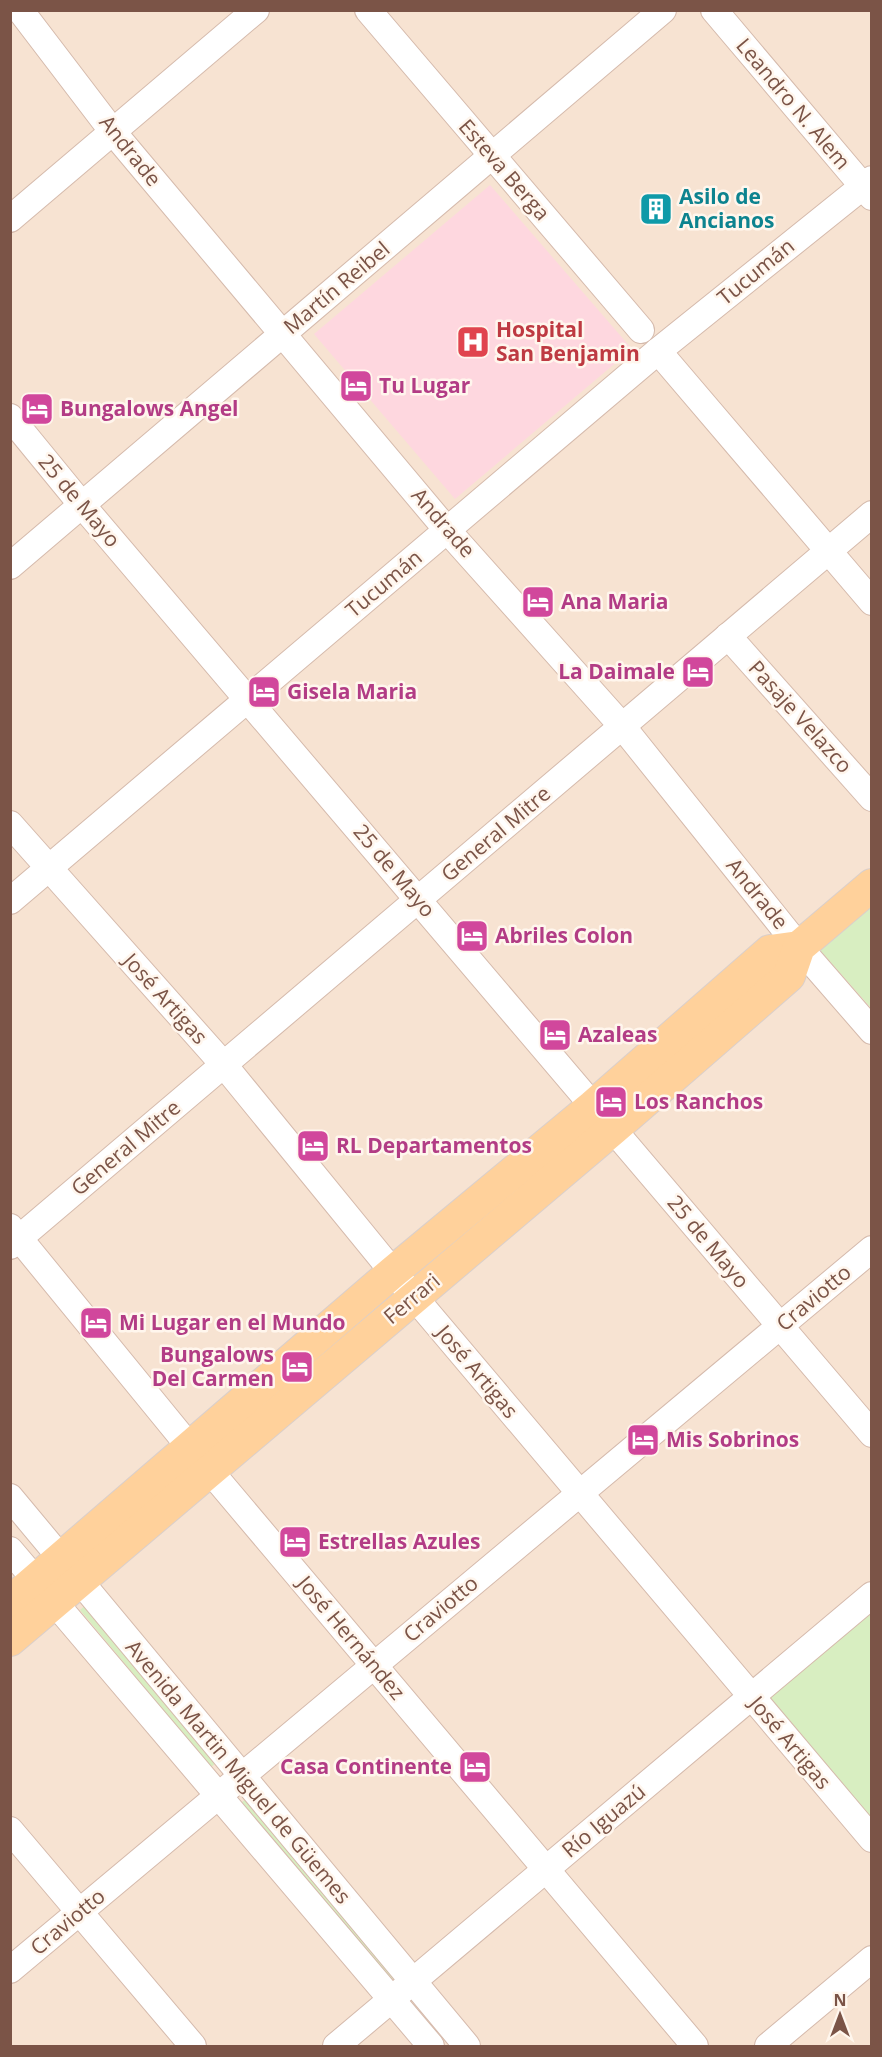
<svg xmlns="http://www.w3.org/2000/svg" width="882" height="2057" font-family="'Open Sans',sans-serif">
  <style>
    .residential { fill: #f7e3d2 }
    .medical { fill: #fed7df }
    .green { fill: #d8eec1 }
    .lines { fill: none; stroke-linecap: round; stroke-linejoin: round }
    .minor-casing { stroke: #d5baac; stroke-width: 28 }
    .major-casing { stroke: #dacfcb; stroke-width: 34 }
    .minor { stroke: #fff; stroke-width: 26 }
    .major { stroke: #ffd19b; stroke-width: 32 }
    .labels { text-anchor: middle; stroke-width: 5; stroke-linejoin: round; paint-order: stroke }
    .street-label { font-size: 21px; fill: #7b5447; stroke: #fff6ed }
    .culture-label { font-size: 21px; font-weight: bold; fill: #0d838f; stroke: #fff6ed; text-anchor: start }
    .health-label { font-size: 21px; font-weight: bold; fill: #be3a42; stroke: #fff6ed; text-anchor: start }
    .hotel-label { font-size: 21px; font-weight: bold; fill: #b23c85; stroke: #fff6ed; text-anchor: start }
  </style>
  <rect width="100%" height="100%" fill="#fff2e5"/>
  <!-- residential -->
  <rect class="residential" x="11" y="11" width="860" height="2035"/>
  <!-- medical -->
  <path class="medical" d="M490,185L632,349L455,499L314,334Z"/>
  <!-- green -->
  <g class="green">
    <path d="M871,903V1008L818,948Z"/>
    <path d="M87,1604L218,1761L211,1767L80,1610Z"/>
    <path d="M871,1608V1823L765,1698Z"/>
    <path d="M248,1797L397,1976L389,1982L241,1803Z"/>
  </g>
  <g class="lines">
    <defs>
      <g id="minor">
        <path d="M20,10L113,132L447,530L622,726L799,947L872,1031"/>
        <path d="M368,10L641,330"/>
        <path d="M714,10L872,197"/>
        <path d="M10,219L256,10"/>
        <path d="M658,351L872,602"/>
        <path d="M10,417L82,505L872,1434"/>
        <path d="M10,566L663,10"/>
        <path d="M728,636L872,798"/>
        <path d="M10,824L224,1065L393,1272L872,1839"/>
        <path d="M10,901L658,351L872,179"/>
        <path d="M10,1227L189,1446L695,2046"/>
        <path d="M10,1246L872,514"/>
        <path d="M10,1497L467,2046"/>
        <path d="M10,1550L431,2046"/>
        <path d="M10,1830L193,2046"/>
        <path d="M10,1970L872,1249"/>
        <path d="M336,2046L872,1595"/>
        <path d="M768,2046L872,1959"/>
      </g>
      <g id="major">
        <path d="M10,1602L393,1272L593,1106L770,951L799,947"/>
        <path d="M10,1640L613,1129L789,976L799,947L872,885"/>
      </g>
    </defs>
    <!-- minor casing -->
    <use href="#minor" class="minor-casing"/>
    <!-- major casing -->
    <use href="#major" class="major-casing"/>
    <!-- minor -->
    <use href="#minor" class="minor"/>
    <!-- major -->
    <use href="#major" class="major"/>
  </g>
  <!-- icons -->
  <defs>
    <symbol id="building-square" viewBox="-11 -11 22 22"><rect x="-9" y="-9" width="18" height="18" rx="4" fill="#0f9aa8" stroke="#fff6ed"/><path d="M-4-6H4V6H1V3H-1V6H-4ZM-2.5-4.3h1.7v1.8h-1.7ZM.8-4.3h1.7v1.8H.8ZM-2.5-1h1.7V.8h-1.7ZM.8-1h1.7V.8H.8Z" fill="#fff"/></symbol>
    <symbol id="hospital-square" viewBox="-11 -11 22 22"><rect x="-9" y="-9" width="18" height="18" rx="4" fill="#e0444e" stroke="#fff6ed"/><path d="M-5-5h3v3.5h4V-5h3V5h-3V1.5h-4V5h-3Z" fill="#fff"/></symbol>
    <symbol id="hotel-square" viewBox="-11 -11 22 22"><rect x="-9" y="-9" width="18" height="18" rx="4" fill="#d1479c" stroke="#fff6ed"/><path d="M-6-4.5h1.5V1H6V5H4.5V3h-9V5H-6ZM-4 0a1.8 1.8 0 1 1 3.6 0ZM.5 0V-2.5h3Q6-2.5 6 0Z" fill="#fff"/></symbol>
  </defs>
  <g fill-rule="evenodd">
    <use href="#building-square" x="637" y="190" width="38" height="38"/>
    <use href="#hospital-square" x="454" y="323" width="38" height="38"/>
    <use href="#hotel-square" x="337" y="367" width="38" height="38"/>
    <use href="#hotel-square" x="18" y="390" width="38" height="38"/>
    <use href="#hotel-square" x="519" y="583" width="38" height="38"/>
    <use href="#hotel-square" x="679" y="653" width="38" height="38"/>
    <use href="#hotel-square" x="245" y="673" width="38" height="38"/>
    <use href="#hotel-square" x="453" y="917" width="38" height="38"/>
    <use href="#hotel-square" x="536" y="1016" width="38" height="38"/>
    <use href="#hotel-square" x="592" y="1083" width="38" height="38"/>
    <use href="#hotel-square" x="294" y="1127" width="38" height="38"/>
    <use href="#hotel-square" x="77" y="1304" width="38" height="38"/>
    <use href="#hotel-square" x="278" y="1348" width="38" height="38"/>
    <use href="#hotel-square" x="624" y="1421" width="38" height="38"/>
    <use href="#hotel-square" x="276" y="1523" width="38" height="38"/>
    <use href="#hotel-square" x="456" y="1748" width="38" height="38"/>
  </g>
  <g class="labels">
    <!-- street labels -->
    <g class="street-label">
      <text transform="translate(793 104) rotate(50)" y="7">Leandro N. Alem</text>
      <text transform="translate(130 151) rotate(51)" y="7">Andrade</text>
      <text transform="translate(504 170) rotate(49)" y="7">Esteva Berga</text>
      <text transform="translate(756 272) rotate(-39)" y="7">Tucumán</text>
      <text transform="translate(337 288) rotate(-40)" y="7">Martín Reibel</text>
      <text transform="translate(79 501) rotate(50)" y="7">25 de Mayo</text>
      <text transform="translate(443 523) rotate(49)" y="7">Andrade</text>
      <text transform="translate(384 584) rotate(-40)" y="7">Tucumán</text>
      <text transform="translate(800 717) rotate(48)" y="7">Pasaje Velazco</text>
      <text transform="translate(496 834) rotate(-40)" y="7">General Mitre</text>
      <text transform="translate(394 871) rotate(50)" y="7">25 de Mayo</text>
      <text transform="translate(757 894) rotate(51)" y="7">Andrade</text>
      <text transform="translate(165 999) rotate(48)" y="7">José Artigas</text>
      <text transform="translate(126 1148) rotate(-40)" y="7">General Mitre</text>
      <text transform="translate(708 1242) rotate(50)" y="7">25 de Mayo</text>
      <text transform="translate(814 1298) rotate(-40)" y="7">Craviotto</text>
      <text transform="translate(412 1299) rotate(-40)" y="7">Ferrari</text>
      <text transform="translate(477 1372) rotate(50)" y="7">José Artigas</text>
      <text transform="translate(441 1609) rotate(-40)" y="7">Craviotto</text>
      <text transform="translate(351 1638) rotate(50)" y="7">José Hernández</text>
      <text transform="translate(790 1743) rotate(50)" y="7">José Artigas</text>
      <text transform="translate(238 1772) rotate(50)" y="7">Avenida Martin Miguel de Güemes</text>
      <text transform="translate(604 1821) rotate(-40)" y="7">Río Iguazú</text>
      <text transform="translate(68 1922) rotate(-40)" y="7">Craviotto</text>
    </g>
    <!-- culture labels -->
    <g class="culture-label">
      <text x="679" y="204">Asilo de<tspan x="679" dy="24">Ancianos</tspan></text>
    </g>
    <!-- health labels -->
    <g class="health-label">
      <text x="496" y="337">Hospital<tspan x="496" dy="24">San Benjamin</tspan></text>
    </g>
    <!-- hotel labels -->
    <g class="hotel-label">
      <text x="379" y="393">Tu Lugar</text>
      <text x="60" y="416">Bungalows Angel</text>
      <text x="561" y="609">Ana Maria</text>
      <text x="675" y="679" text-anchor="end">La Daimale</text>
      <text x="287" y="699">Gisela Maria</text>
      <text x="495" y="943">Abriles Colon</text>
      <text x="578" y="1042">Azaleas</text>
      <text x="634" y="1109">Los Ranchos</text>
      <text x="336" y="1153">RL Departamentos</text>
      <text x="119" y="1330">Mi Lugar en el Mundo</text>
      <text x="274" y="1362" text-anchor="end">Bungalows<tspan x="274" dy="24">Del Carmen</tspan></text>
      <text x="666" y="1447">Mis Sobrinos</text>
      <text x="318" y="1549">Estrellas Azules</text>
      <text x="452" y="1774" text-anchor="end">Casa Continente</text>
    </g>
  </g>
  <!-- border -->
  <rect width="882" height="2057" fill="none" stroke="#7b5447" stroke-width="24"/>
  <!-- north arrow -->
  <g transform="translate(840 2015)" stroke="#fff6ed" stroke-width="4.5" paint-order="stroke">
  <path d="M0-4.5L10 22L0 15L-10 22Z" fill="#7b5447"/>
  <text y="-9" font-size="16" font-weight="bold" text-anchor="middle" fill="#7b5447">N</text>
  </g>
</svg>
